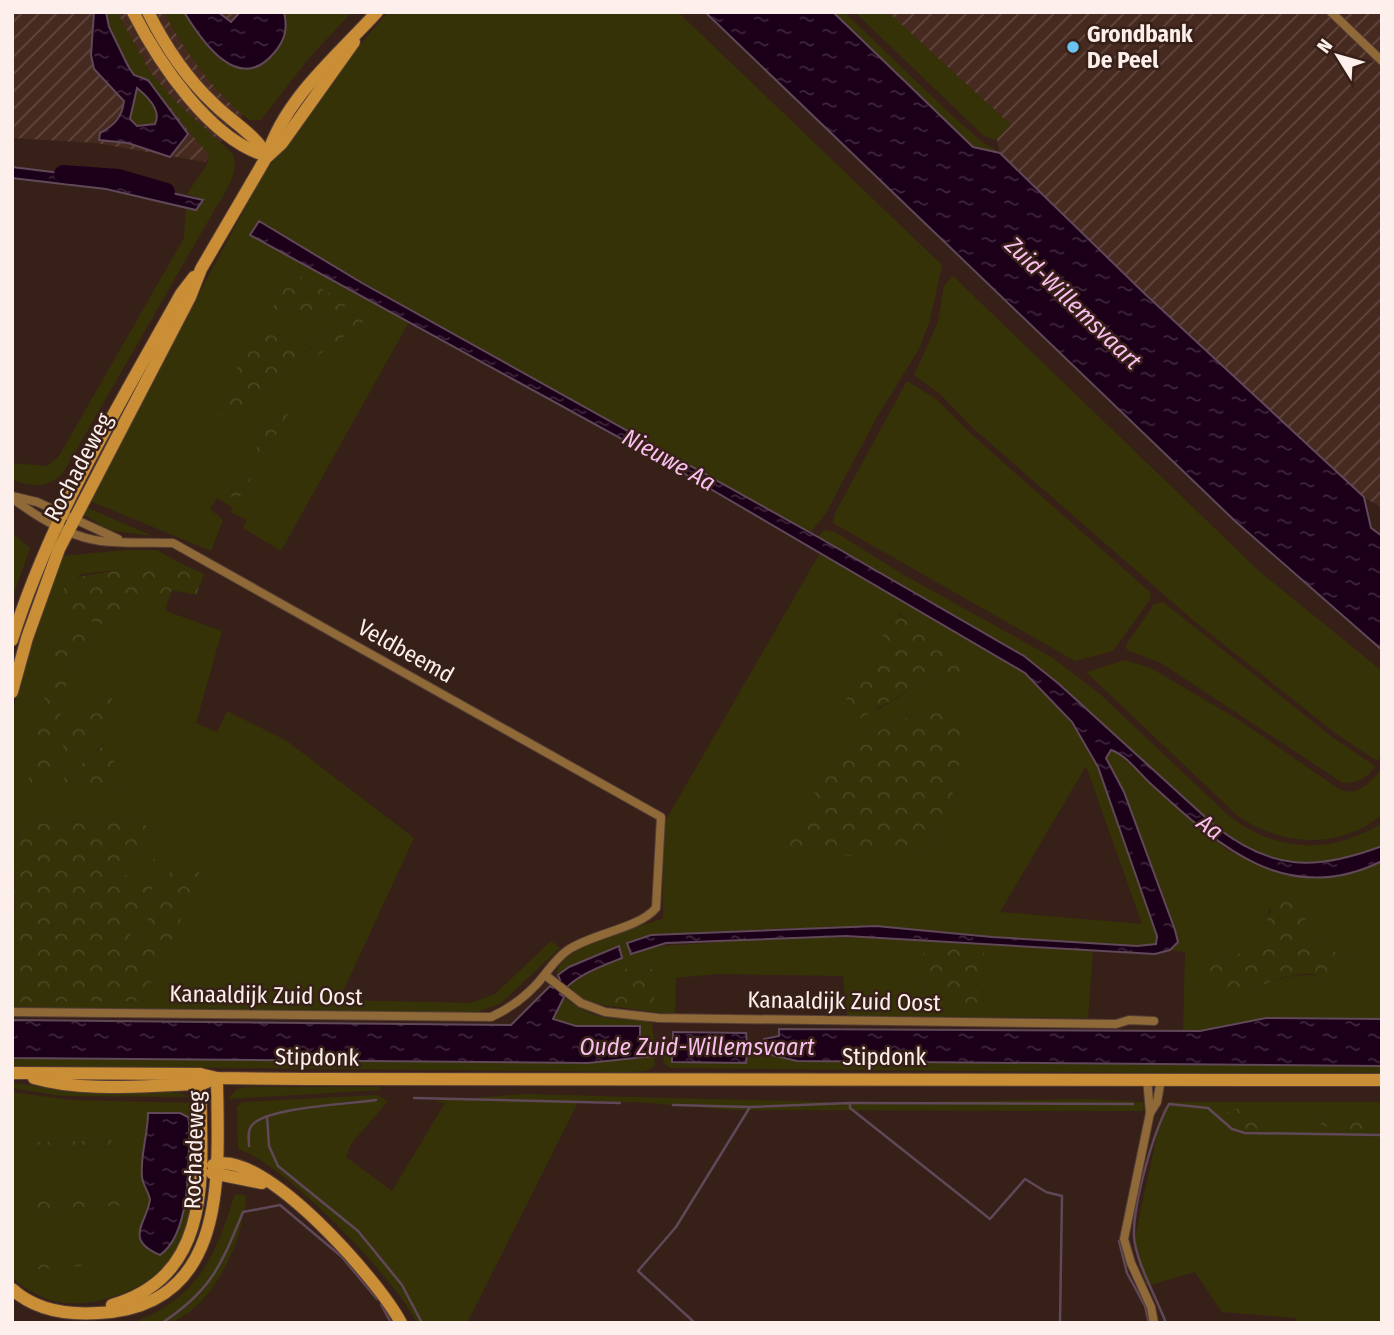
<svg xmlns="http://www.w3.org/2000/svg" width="1394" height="1335" font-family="'Fira Sans Condensed',sans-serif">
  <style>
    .industrial { fill: url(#industrial-furrows) }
    .green { fill: #353208; fill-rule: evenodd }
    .forest { fill: url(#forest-crowns) }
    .water { fill: url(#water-ripples); stroke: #604858; stroke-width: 2; fill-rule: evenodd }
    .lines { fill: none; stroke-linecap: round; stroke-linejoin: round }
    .stream { stroke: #604858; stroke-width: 2.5 }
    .river { stroke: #1c0019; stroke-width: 18 }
    .street-casing { stroke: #533d36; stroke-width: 10 }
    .secondary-casing { stroke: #533d36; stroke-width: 14 }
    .street { stroke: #8f6937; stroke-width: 8 }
    .secondary { stroke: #ca8e37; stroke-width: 12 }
    .poi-dot { fill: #6ac3f1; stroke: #372018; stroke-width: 2.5 }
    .labels { text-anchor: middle; stroke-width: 5; stroke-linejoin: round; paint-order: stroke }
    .poi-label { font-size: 23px; font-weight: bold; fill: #fdf0ec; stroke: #372018; text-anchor: start }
    .street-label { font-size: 23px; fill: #fdf0ec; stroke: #372018 }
    .water-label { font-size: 24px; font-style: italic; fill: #fabfef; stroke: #372018 }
  </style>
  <defs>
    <pattern id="industrial-furrows" width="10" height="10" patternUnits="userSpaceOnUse" patternTransform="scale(1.75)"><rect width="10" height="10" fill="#46291f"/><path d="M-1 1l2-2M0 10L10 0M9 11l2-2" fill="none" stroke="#624840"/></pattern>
    <pattern id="forest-crowns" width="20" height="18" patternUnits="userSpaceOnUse" patternTransform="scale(1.75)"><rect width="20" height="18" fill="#353208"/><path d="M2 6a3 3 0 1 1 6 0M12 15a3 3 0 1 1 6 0" fill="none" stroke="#494620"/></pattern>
    <pattern id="water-ripples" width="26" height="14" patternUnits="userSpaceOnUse" patternTransform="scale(1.75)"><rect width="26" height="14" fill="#1c0019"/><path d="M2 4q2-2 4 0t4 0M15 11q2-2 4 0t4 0" fill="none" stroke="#3e263b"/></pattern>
  </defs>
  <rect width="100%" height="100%" fill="#372018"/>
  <!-- industrial -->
  <g class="industrial">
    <path d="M12,12H325L205,162L96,143L12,138Z"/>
    <path d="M885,12H1382V508L1364,497L1145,293L1000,153L991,113Z"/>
  </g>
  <!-- green -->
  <g class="green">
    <path d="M106,12H117L150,72L175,101L233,154C241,175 220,198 211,216L63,473C47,489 33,487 12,480V463L47,466L59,456L184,238L186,205L196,209L197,197L187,194L207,164L209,154C187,133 159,84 134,75L109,27Z"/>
    <path d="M164,12H184L198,34L285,15L284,12H352L309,58L261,120H249C212,89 186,54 164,12Z"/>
    <path d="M388,12H678L942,265L930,320L919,349L878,415L826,513L810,533L362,283L259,221L250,235L410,320L281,551L243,528L247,520L230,512L233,508L217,498L210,509L223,520L211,551L90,501L150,384L263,175L354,52ZM293,272L347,304L327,316L311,312L307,314L292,308L273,336L303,353L359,311L232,419ZM285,398L294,402L238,500L230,496Z"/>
    <path d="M833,12H844L950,114L981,141L1000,153L973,147Z"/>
    <path d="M855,12H888L1011,125L996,140L984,136Z"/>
    <path d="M137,87C147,97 162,110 155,124L136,126L130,119Z"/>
    <path d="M953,276L1259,571L1382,671V754L1377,761L1335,733L1193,620L974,429L940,394L914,375L938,322L944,286Z"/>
    <path d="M907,381L936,399L970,433L1151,593L1149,601L1113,651L1075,661L833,523L836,511Z"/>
    <path d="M86,507L153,536L107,530L84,514Z"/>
    <path d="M824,530L835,532L904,575L1053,658L1101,695L1228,815C1276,853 1331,855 1382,823V846C1316,871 1272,871 1215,826L1031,661L818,537Z"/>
    <path d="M12,533L30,548L12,599Z"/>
    <path d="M126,550H157L180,563L82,574L66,584L121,618C132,604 150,596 168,600L166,611L222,631L196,723L217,732L227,711L287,741L414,838L339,1000L471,1003L495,994L551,941L560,948L501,1003L478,1012L12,1011V715C25,661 39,606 63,556ZM57,632L97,636L87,642L85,655L69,668L30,792L28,788ZM104,744L127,788L50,791ZM139,818L151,831L44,933L50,939L122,873L138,883L167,856L115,969L123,972L174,865L142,1001L20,1002L14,895L17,825Z"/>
    <path d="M820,553L1003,658C1085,713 1114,795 1142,886C1147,901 1151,917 1157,932L1156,944L1137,946L789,928L651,935V947L794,937L923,939L925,1003L983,1004L984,942L1093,950L1088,1018L847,1016L843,976L716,974L676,978L675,1014L654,1012V970C628,953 611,984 603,1005L588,1002L567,986L581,975L608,963L619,946L556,974C563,944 636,927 663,919V825ZM897,612L930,638L938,673L875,711ZM929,711L966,744L956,774L957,784L928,847L919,853L786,844C818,777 856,731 929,711ZM1086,766L1142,924L1000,912Z"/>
    <path d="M1163,602L1332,737L1375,766C1367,779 1357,783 1343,783L1161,663L1127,650L1126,645L1154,604Z"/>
    <path d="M1125,660L1151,668L1239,720L1339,789C1359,798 1370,781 1382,769V815C1338,850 1284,846 1239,817L1086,672Z"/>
    <path d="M1110,750L1116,752L1201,830L1230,852L1309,877L1347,873L1382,861V1019L1266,1018L1214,1031H1183L1185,952L1170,950L1174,948L1175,930L1106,758ZM1269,909L1305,915C1309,945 1326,948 1351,959L1326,978C1298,970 1278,979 1252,989L1211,959C1254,953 1260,953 1269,909Z"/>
    <path d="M564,997C578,1008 590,1015 608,1018C623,1020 640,1015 652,1024L654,1040L640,1037V1026H576L556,1021L553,1016Z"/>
    <path d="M673,1052V1062L745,1063L747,1053H764L797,1061L1382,1066V1075L670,1068L664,1063L662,1053Z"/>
    <path d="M654,1056L655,1066L646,1071L632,1072L12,1066V1058L588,1063Z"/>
    <path d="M12,1083L80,1091L177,1092L190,1097L61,1096L12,1088Z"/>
    <path d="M246,1087H379L381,1090L228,1099L237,1089Z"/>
    <path d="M12,1092L71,1100L195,1103C200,1190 200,1280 97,1301C63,1308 38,1300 12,1278ZM148,1113L154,1253L140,1236L150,1199L142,1178V1156L148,1134ZM115,1140V1147L33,1149V1142ZM140,1198L141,1205L32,1209V1201Z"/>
    <path d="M524,1094L861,1103L1089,1099L1144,1102L1143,1111L733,1110L636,1102H578L467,1323H417C396,1279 284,1163 238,1149L237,1107L242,1102L377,1095L388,1101L351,1144L346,1157L392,1191L445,1103L434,1101Z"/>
    <path d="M1170,1102H1382V1115H1323L1321,1124L1332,1130L1336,1137L1382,1138V1323H1296V1318L1222,1312L1195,1272L1147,1286L1139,1265L1135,1237L1162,1111Z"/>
    <path d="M235,1194L246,1195C244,1238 215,1306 171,1322C161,1326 143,1323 132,1323C199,1297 215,1258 235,1194Z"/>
  </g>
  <!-- forest -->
  <g class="forest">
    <path d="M293,272L348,304L327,316L311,312L307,314L292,308L274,336L304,353L359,311L370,317L232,419L212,411Z"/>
    <path d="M285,397L295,402L238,500L230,496Z"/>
    <path d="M164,563H180L204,574L196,595L172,590L168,600C145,596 127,607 117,627L55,613L66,583L71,578Z"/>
    <path d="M896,612C907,624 922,623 930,637L940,639L960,661L961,670L951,676L938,673L861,718L841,709Z"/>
    <path d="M61,627L98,635L87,642L85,655L69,668L50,776L30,792L27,788L57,632Z"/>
    <path d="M95,697H110L123,713L66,762L62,756L65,730L80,716L83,705Z"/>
    <path d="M929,711C947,714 959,717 971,732L956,774L957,784L928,847L919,853L843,856L789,848L786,843C818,777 855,731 929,711Z"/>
    <path d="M105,744L128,788L48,792Z"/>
    <path d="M139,818L151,831L44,933L51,938L122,873L138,883L148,861L168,855L115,969L123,972L174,864L203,874L142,1001L20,1002L14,895L17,825Z"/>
    <path d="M1283,892L1299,897C1314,942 1305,939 1351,959L1349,973L1326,978L1307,973L1283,977L1252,989L1211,986L1204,966L1211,959C1282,949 1248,935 1283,892Z"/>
    <path d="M923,939L984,942L983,1005L925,1003Z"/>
    <path d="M640,964L654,970V1012L603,1005C610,987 618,966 640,964Z"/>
    <path d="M1249,1108L1257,1110L1265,1118L1263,1136L1241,1133L1220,1117L1234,1109Z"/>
    <path d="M1323,1115H1382V1138L1336,1137L1332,1130L1321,1124Z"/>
    <path d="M115,1140L116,1147L33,1149V1142Z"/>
    <path d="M140,1197L141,1205L32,1209L31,1201Z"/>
    <path d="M144,1255V1262L37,1269L36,1262Z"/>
  </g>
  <!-- water -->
  <g class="water">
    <path d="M94,12H106L109,27L128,66L134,75L148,80L188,134L170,157L128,143L99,140L100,133C115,125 122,117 124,101L94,69L91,55ZM137,88C147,96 162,110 155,124L137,126L130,119Z"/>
    <path d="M184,12H218L231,22L240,12H284C288,29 285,40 274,53C239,95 203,43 184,12Z"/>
    <path d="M705,12H833L973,147L1000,153L1144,293L1364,497L1371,528L1382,536V650L1235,521Z"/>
    <path d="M12,167L109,179L203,200L196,210L106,189L12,178Z"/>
    <path d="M259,221L362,283L818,537L1024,656L1059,684L1215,826C1272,871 1316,871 1382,846V861C1286,909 1218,845 1151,784C1140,774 1125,754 1111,750L1106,758L1124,792L1175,930L1178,942L1170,950L1155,954L846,936L666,943L631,954L627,943L651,935L876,926L992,937L1137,946L1156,944L1157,936L1098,767L1072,722L1025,673L673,467L250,235Z"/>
    <path d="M619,946L622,958C599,967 576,975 560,994L564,997L553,1019L576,1026H640V1037L655,1042L673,1043V1032L746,1033L747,1043H764V1039L779,1036V1029L1200,1031L1266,1018L1382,1019V1066L797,1061L763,1053H747L746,1063L672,1062V1052H655L654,1056L588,1063L12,1058V1020L511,1025L550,986L553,988L560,980L558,975L569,967Z"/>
    <path d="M148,1113H180L188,1117L189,1122C189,1156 192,1233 160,1255C122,1239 148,1222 150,1199C148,1191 143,1185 142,1177C140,1155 148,1135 148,1113Z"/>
  </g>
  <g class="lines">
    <!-- stream -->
    <g class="stream">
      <path d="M414,1098L620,1103"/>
      <path d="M850,1103L1133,1104"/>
      <path d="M673,1105L750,1107L850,1103V1108L990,1219L1025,1179L1046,1192L1062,1196L1060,1323"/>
      <path d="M267,1116L269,1146L278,1166L358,1231L402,1285L422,1323"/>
      <path d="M249,1146C249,1139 247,1131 252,1125C268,1107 351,1104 376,1100"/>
      <path d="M1119,1241L1127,1273L1145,1306L1149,1323"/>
      <path d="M381,1304L391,1323"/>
      <path d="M162,1323C212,1290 221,1265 243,1212L280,1205L342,1257L377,1299"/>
      <path d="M695,1323L638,1271L676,1227L750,1107"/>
      <path d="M1166,1323C1157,1299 1135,1260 1134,1236C1133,1204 1153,1132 1169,1104L1208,1108L1232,1129L1245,1133L1382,1135"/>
    </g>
    <!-- river -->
    <path class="river" d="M63,174L118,178L166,192"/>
    <defs>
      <g id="street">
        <path d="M1331,12L1382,61"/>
        <path d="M12,496L37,502L118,539"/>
        <path d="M12,498C37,517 70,537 101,541C125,544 149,542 173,543L661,817L656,908C638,929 593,933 568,950C558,957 553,964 546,973C531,993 513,1007 491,1017L12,1012"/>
        <path d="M545,975L581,1003L605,1012L659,1018L1116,1024L1129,1020L1154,1021"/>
        <path d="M1147,1078L1150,1113L1124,1239L1131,1263L1151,1307L1154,1323"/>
        <path d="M1150,1113L1157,1102L1161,1079"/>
      </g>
      <g id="secondary">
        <path d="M133,12C159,63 210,140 267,156"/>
        <path d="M148,12C165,46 186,78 214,104C232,122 255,134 267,156"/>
        <path d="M268,156L282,143L354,42"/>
        <path d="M12,640C51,516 118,407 181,294L194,277"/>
        <path d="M12,692L27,638L59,549L190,297L201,269L267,156C285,98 337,56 377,12"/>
        <path d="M12,1073L200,1074L217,1078L307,1079L1382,1080"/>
        <path d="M34,1078C86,1093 147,1085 200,1084L207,1082"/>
        <path d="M213,1165C262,1146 380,1282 401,1323"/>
        <path d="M212,1173L262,1183"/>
        <path d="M12,1289C36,1311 67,1315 98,1313C231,1307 218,1172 217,1078"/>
        <path d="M112,1305C220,1274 200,1160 200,1074"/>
      </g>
    </defs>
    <!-- street casing -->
    <use href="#street" class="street-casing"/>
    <!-- secondary casing -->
    <use href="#secondary" class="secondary-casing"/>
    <!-- street -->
    <use href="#street" class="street"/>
    <!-- secondary -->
    <use href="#secondary" class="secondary"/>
  </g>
  <!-- markers -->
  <circle class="poi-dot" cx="1073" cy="47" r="7"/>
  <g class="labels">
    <!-- poi labels -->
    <g class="poi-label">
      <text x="1087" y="42">Grondbank<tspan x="1087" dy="26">De Peel</tspan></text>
    </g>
    <!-- street labels -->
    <g class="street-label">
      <text transform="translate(78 467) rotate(-62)" y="8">Rochadeweg</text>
      <text transform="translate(406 651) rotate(29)" y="8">Veldbeemd</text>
      <text transform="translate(266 995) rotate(1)" y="8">Kanaaldijk Zuid Oost</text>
      <text transform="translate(844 1001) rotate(1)" y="8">Kanaaldijk Zuid Oost</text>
      <text transform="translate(317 1057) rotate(1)" y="8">Stipdonk</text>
      <text x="884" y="1065">Stipdonk</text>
      <text transform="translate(194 1150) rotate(-88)" y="8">Rochadeweg</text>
    </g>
    <!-- water labels -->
    <g class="water-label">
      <text transform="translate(1073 303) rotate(44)" y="8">Zuid-Willemsvaart</text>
      <text transform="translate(669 460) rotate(29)" y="8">Nieuwe Aa</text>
      <text transform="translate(1210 827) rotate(37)" y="8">Aa</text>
      <text x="697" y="1055">Oude Zuid-Willemsvaart</text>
    </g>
  </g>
  <!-- border -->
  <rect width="1394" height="1335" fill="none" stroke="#fdf0ec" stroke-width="28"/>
  <!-- north arrow -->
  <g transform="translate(1338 56) rotate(307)" stroke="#372018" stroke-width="5" paint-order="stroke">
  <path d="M0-5L12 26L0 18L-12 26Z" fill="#fdf0ec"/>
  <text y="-10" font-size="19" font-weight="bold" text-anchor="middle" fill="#fdf0ec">N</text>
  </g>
</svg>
